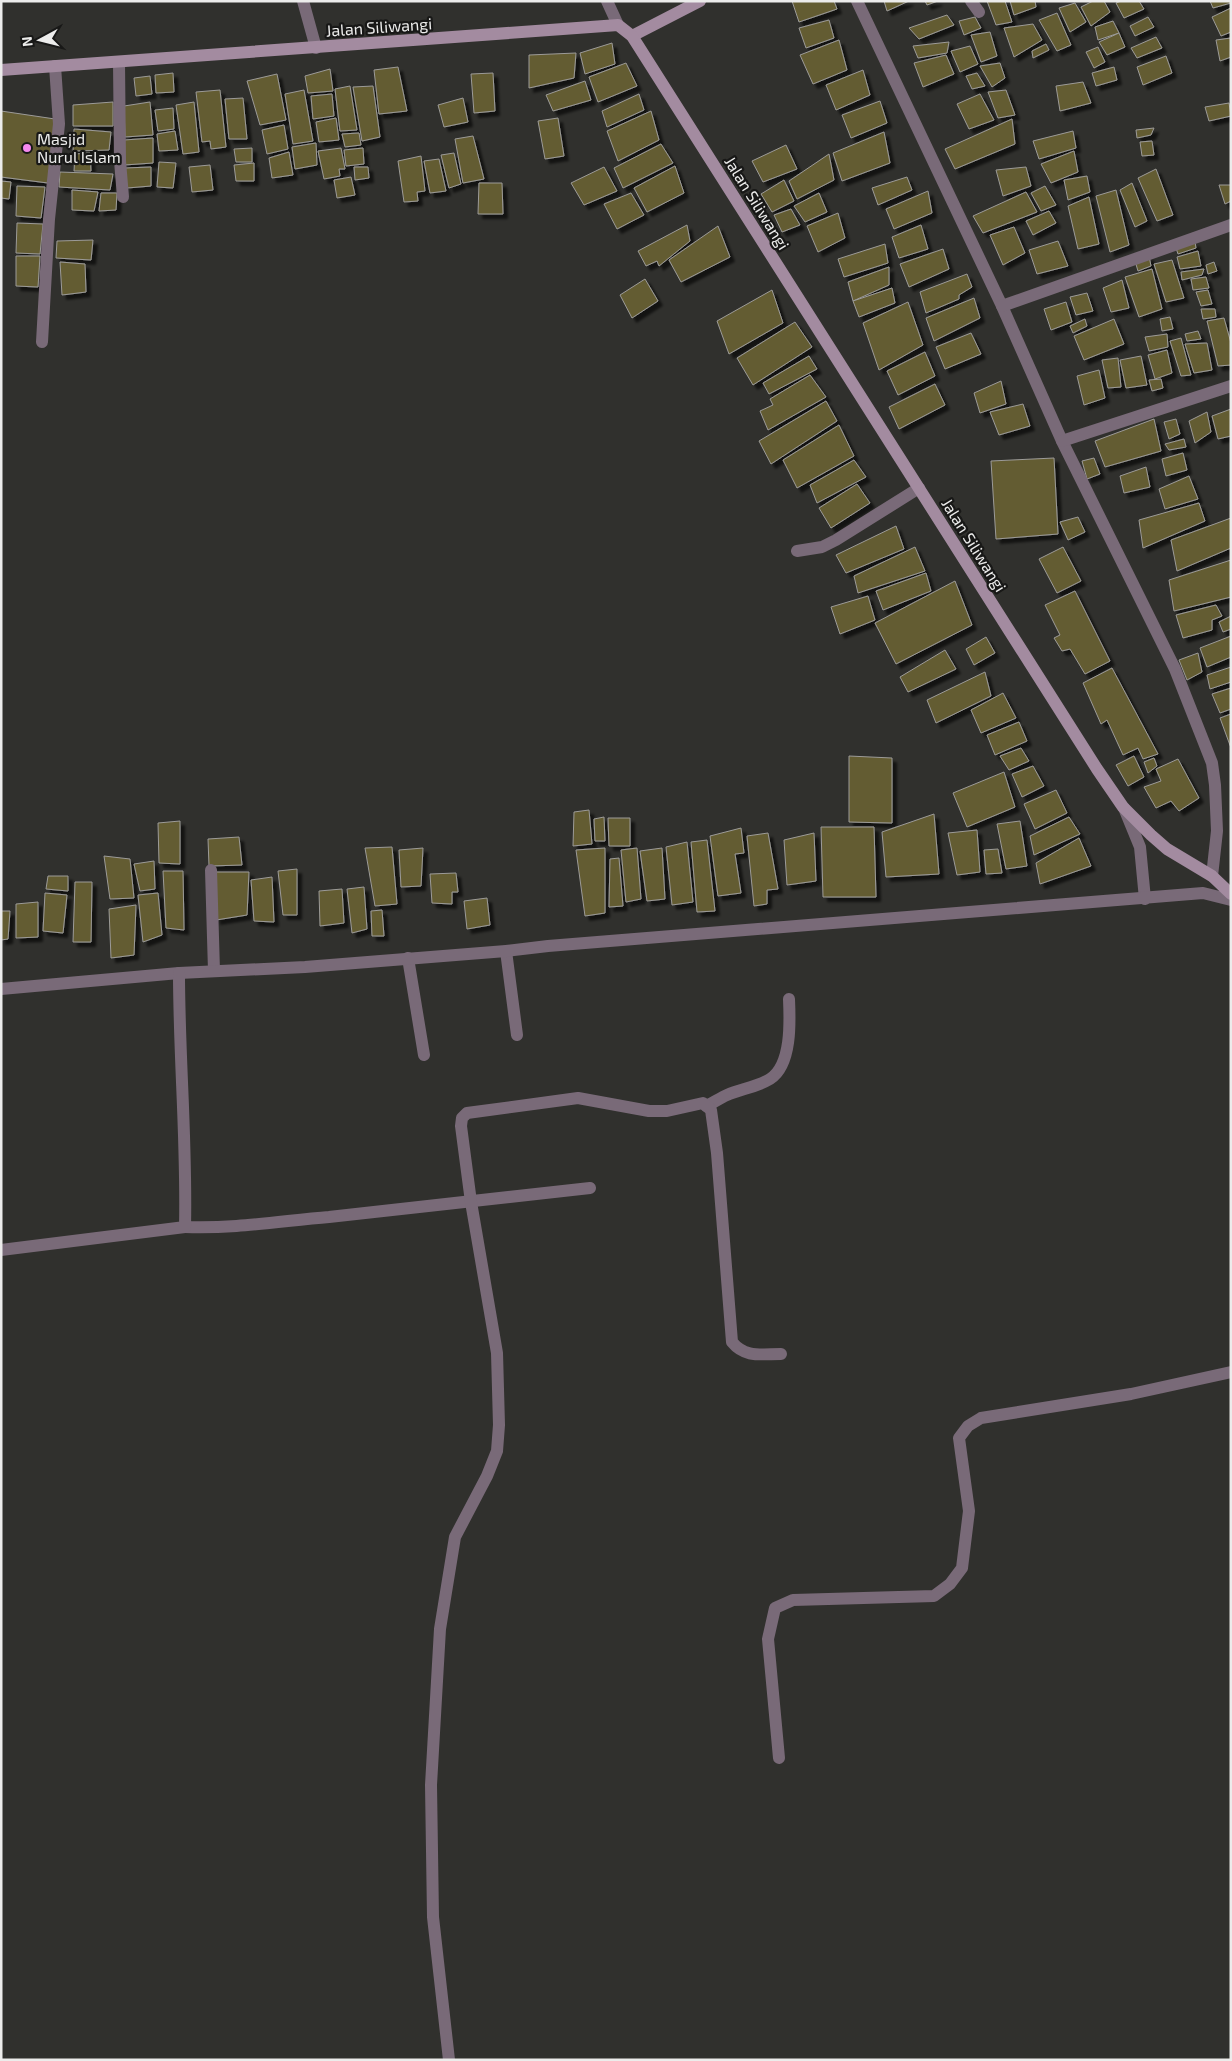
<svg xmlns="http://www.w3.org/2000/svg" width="1232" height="2061" font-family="'Exo 2',sans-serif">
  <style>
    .building { fill: #645c32; stroke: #9c9b98; filter: url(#shadow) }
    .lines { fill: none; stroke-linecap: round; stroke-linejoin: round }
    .street { stroke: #796a78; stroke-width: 12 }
    .secondary { stroke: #a38ba0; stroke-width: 12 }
    .poi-dot { fill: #f589ef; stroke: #181817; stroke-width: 2 }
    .labels { text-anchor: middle; stroke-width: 4.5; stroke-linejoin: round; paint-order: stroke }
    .street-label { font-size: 16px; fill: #ececeb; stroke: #181817 }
    .poi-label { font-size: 16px; fill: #ececeb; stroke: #181817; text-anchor: start }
  </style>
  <defs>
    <filter id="shadow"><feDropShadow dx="4.5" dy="4.5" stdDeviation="1" flood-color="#0009"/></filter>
  </defs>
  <rect width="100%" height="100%" fill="#30302d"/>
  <!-- building -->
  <g class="building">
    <path d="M792,1H834L837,9L799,22Z"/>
    <path d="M884,1H909L887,11Z"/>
    <path d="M925,1H938L927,5Z"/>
    <path d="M987,1H1005L1012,22L996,25Z"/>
    <path d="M1010,1H1035L1036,7L1014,15Z"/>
    <path d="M1093,1H1104L1110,12L1091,26L1081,7Z"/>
    <path d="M1121,1H1139L1144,9L1124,18L1116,3Z"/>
    <path d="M1210,1H1231V3L1213,8Z"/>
    <path d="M1075,3L1086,22L1070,32L1059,8Z"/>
    <path d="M1231,8V32L1221,36L1212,17Z"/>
    <path d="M1057,13L1071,45L1057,51L1039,20Z"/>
    <path d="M947,15L954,25L919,39L909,28Z"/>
    <path d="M975,17L981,28L964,35L959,21Z"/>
    <path d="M1148,17L1154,27L1135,36L1130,26Z"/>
    <path d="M829,20L834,38L806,48L799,28Z"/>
    <path d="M1113,21L1119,33L1098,40L1095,27Z"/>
    <path d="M1033,24L1042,40L1014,57L1004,28Z"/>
    <path d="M990,32L997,56L981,62L971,35Z"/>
    <path d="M1119,33L1125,47L1107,55L1099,42Z"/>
    <path d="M1156,37L1162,48L1137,58L1131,48Z"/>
    <path d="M1231,38V57L1220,61L1216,40Z"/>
    <path d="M839,40L847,70L813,84L800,55Z"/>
    <path d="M949,42L947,53L918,58L913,46Z"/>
    <path d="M612,43L615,64L585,74L580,53Z"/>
    <path d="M1046,44L1049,50L1033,58L1032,51Z"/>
    <path d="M970,46L978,64L960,72L951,51Z"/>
    <path d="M1098,47L1105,62L1094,68L1086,52Z"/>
    <path d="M576,53L574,78L529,88V55Z"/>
    <path d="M946,55L954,74L923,87L914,63Z"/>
    <path d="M1166,56L1172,73L1143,85L1137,67Z"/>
    <path d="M626,63L637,86L598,102L589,77Z"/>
    <path d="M1000,63L1005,78L992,87L980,66Z"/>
    <path d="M398,67L407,111L379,114L374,70Z"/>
    <path d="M1114,67L1117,80L1096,86L1092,73Z"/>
    <path d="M330,69L333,91L308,93L305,76Z"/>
    <path d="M863,70L870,95L836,110L826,85Z"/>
    <path d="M173,73L174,92L156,93L155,75Z"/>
    <path d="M493,73L495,111L474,113L471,74Z"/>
    <path d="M977,73L985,86L972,89L966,76Z"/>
    <path d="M277,74L286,120L260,125L247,81Z"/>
    <path d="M150,76L152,94L136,96L134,78Z"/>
    <path d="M585,81L591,100L553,111L546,95Z"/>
    <path d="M1083,82L1091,103L1060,111L1056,86Z"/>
    <path d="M350,86L357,130L340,131L335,89Z"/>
    <path d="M373,86L380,137L362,141L353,87Z"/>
    <path d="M220,90L226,147L211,149L210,141L202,142L196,92Z"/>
    <path d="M304,90L313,141L293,144L285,94Z"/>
    <path d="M1006,90L1015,115L998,118L988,92Z"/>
    <path d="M332,94L334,116L313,119L311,96Z"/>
    <path d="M639,94L644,110L607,127L602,111Z"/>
    <path d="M980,94L994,120L969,129L957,104Z"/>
    <path d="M243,98L247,139H229L225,99Z"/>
    <path d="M463,98L468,122L444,127L438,105Z"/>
    <path d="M880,101L887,123L851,138L842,115Z"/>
    <path d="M113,102V126H73V105Z"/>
    <path d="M150,102L153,135L125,137L124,106Z"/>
    <path d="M194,102L199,152L183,154L176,105Z"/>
    <path d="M1229,103L1231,116L1209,121L1205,107Z"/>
    <path d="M173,108L174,129L158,131L155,110Z"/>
    <path d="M1,111L55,119L48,183L1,177Z"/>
    <path d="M651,111L659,140L618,161L607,131Z"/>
    <path d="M336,118L339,140L319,142L316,122Z"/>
    <path d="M558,118L564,156L545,159L538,121Z"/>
    <path d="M1012,119L1015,144L955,169L945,149Z"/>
    <path d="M284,125L288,149L267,154L262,130Z"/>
    <path d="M1154,128L1151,135L1137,138L1136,130Z"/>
    <path d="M74,129L111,132L109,150L73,151Z"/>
    <path d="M175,131L178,150L159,151L157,134Z"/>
    <path d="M1073,131L1076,148L1039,159L1033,141Z"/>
    <path d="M884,132L890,163L842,181L833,153Z"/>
    <path d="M359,133L361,145L345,147L342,134Z"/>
    <path d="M473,136L484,179L463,183L455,139Z"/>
    <path d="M153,138V163L124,165V140Z"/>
    <path d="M1152,141L1154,155L1142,156L1140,142Z"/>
    <path d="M316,143L317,165L295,169L292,147Z"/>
    <path d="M661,144L673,163L623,188L614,168Z"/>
    <path d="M786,145L797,169L763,182L752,161Z"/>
    <path d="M252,148V162H236L234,149Z"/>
    <path d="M341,148L345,169H339L340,176L324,179L318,151Z"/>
    <path d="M363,148L364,164L346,166L344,150Z"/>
    <path d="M1074,151L1078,172L1051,183L1041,164Z"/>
    <path d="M289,152L293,175L272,178L269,158Z"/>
    <path d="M90,153L91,171H74L75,154Z"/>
    <path d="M454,153L461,184L449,188L441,155Z"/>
    <path d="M829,154L834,180L797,199L789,181Z"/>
    <path d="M421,156L425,191L417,192L418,201L404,202L398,161Z"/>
    <path d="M439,159L446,191L430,193L424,161Z"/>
    <path d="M159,162L176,163L173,188L157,187Z"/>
    <path d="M254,163V181H236L234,165Z"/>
    <path d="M210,165L213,190L192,192L189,167Z"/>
    <path d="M675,166L684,193L647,212L634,188Z"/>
    <path d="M151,167V186L127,188L125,168Z"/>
    <path d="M354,167H368L369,178L355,180Z"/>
    <path d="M604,167L617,191L584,205L571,183Z"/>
    <path d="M1026,167L1031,186L1003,196L996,170Z"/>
    <path d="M1156,169L1173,215L1157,221L1138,178Z"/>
    <path d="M60,172L113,174L110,190L59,187Z"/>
    <path d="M1087,176L1090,192L1068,200L1064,180Z"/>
    <path d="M351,177L355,195L337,198L334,180Z"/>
    <path d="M907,177L912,190L878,205L872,188Z"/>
    <path d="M784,180L794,201L772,212L761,194Z"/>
    <path d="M1,181L11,182L9,199L1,198Z"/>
    <path d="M479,183H502L503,214H478Z"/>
    <path d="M1132,183L1147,221L1135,227L1120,190Z"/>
    <path d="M1219,185H1231V201L1225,204Z"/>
    <path d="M17,186L45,187L41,218L16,216Z"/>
    <path d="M1045,186L1056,205L1041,211L1031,193Z"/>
    <path d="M72,190L98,192L94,211L72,210Z"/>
    <path d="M1116,190L1129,245L1110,252L1096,196Z"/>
    <path d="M928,191L932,213L894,229L886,209Z"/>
    <path d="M1026,192L1037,212L983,233L973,216Z"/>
    <path d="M101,193H117L116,210L99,211Z"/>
    <path d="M631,193L644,215L617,229L604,204Z"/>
    <path d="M819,193L827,212L805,222L794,206Z"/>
    <path d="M1089,197L1099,244L1078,249L1068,206Z"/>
    <path d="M791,209L800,225L782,232L774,215Z"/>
    <path d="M1049,211L1056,223L1033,235L1026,221Z"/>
    <path d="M838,213L845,238L818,252L807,226Z"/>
    <path d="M17,223L43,224L40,254L16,253Z"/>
    <path d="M687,225L690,241L659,266L657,261L646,266L638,251Z"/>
    <path d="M921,225L928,249L899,258L892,237Z"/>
    <path d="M718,226L730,257L681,282L669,260Z"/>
    <path d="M1014,227L1025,253L1003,265L990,235Z"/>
    <path d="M93,240L91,260L56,258L57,241Z"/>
    <path d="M1058,241L1068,266L1037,274L1029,250Z"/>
    <path d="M1195,242L1196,248L1178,254L1176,248Z"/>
    <path d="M885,244L888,263L844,277L838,259Z"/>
    <path d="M943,249L949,269L909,287L900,264Z"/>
    <path d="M1198,251L1201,266L1180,269L1177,257Z"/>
    <path d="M16,256H40L38,287L16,286Z"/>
    <path d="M1149,256L1151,266L1138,271L1135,261Z"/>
    <path d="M1172,260L1184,298L1166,302L1154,264Z"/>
    <path d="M60,262L85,264L86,292L62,295Z"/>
    <path d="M1214,262L1217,271L1208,274L1206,265Z"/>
    <path d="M889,267V285L853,301L848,282Z"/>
    <path d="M1152,269L1162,309L1139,317L1125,277Z"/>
    <path d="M1204,269L1202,275L1182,280L1181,272Z"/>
    <path d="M967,274L972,287L959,295V299L926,313L920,292Z"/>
    <path d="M1206,277L1209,288L1193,290L1191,279Z"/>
    <path d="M645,279L658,301L632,318L620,295Z"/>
    <path d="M1122,280L1129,308L1111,312L1103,288Z"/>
    <path d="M892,288L895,303L859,317L853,301Z"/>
    <path d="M772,290L783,323L729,354L717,321Z"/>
    <path d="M1208,290L1212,304L1201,306L1196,292Z"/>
    <path d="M1087,293L1093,311L1076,315L1070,297Z"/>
    <path d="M974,298L980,318L934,341L926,318Z"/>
    <path d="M908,302L923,345L879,370L863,323Z"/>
    <path d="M1066,302L1072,322L1051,330L1044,309Z"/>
    <path d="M1201,309H1215L1216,317L1203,319Z"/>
    <path d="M1170,317L1173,329L1162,331L1160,319Z"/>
    <path d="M1224,318L1231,343V365L1218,366L1207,321Z"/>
    <path d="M1085,319L1087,326L1073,333L1070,326Z"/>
    <path d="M1114,319L1124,344L1084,360L1074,336Z"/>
    <path d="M795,322L812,347L753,385L737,358Z"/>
    <path d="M1198,331L1201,339L1187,341L1185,334Z"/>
    <path d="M971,333L981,354L945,369L936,347Z"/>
    <path d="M1167,334L1168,347L1149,351L1145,337Z"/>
    <path d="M1181,338L1191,375L1181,376L1170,341Z"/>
    <path d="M1207,343L1212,370L1194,373L1185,344Z"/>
    <path d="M1167,350L1172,373L1155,379L1148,355Z"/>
    <path d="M925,352L935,376L898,395L887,371Z"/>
    <path d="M809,356L817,369L769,394L763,383Z"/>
    <path d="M1141,356L1147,385L1126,388L1120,360Z"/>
    <path d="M1118,358L1121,387L1108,388L1102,360Z"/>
    <path d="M1099,370L1105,398L1084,405L1077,376Z"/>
    <path d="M810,375L826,397L768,430L760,411L773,405L770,399Z"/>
    <path d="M1161,379L1163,388L1152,391L1149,380Z"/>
    <path d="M1001,381L1006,404L980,413L974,393Z"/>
    <path d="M935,384L945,405L899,429L889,407Z"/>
    <path d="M826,401L837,421L771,464L759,441Z"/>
    <path d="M1023,404L1030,426L999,435L990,412Z"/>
    <path d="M1231,409V436L1218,439L1212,416Z"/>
    <path d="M1207,412L1211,432L1195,443L1189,421Z"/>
    <path d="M1154,419L1161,451L1105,467L1095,441Z"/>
    <path d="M1176,419L1180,434L1169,439L1164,422Z"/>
    <path d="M839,425L854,456L797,488L783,460Z"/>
    <path d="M1184,439L1186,447L1169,450L1165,444Z"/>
    <path d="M1183,453L1187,470L1166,476L1162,459Z"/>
    <path d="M1054,458L1058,534L996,539L991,461Z"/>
    <path d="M1094,458L1100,474L1087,479L1082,461Z"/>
    <path d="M854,460L866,477L817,503L810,485Z"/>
    <path d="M1146,467L1150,487L1124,493L1120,476Z"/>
    <path d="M1189,476L1198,499L1165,509L1159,489Z"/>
    <path d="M857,484L870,503L831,528L819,508Z"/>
    <path d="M1199,503L1205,521L1143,548L1139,520Z"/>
    <path d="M1078,517L1085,532L1068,540L1060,522Z"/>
    <path d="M1231,518V548L1177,571L1171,540Z"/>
    <path d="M896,526L904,549L846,573L836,555Z"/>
    <path d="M915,547L925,571L858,593L854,576Z"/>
    <path d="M1063,547L1081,581L1057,593L1039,559Z"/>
    <path d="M1231,560V597L1174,611L1169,580Z"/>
    <path d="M926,573L931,591L883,610L876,591Z"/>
    <path d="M955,581L972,625L896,664L875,623Z"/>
    <path d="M1075,591L1110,661L1085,674L1070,649L1062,651L1054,638L1060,635L1045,605Z"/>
    <path d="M868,596L875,620L840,634L831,607Z"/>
    <path d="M1216,605L1222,616L1212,620V630L1183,638L1176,615Z"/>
    <path d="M1231,616V629L1223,632L1219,622Z"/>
    <path d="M1231,636V657L1207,667L1200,648Z"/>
    <path d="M986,637L995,653L974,665L966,649Z"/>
    <path d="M945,650L956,669L908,692L900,677Z"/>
    <path d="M1198,653L1202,672L1187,680L1179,660Z"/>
    <path d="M1231,667V682L1210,689L1207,675Z"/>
    <path d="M1112,668L1158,754L1143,759L1138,748L1123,755L1107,720L1101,724L1083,683Z"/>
    <path d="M985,672L991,696L936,723L927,700Z"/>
    <path d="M1231,688V709L1220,713L1212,694Z"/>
    <path d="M1003,693L1016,718L981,733L971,710Z"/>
    <path d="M1231,714V748L1220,718Z"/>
    <path d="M1019,722L1027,741L995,755L987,735Z"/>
    <path d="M1021,748L1029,761L1009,770L1000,756Z"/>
    <path d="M849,756L892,758V823L849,822Z"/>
    <path d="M1134,756L1144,777L1128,786L1116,765Z"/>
    <path d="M1154,758L1157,766L1148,773L1144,762Z"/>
    <path d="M1178,759L1199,798L1179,811L1171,801L1156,808L1144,787L1161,781L1156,769Z"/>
    <path d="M1033,766L1044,786L1022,797L1012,774Z"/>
    <path d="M1004,772L1015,807L967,827L953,793Z"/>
    <path d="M1056,790L1067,813L1035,829L1024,804Z"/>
    <path d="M589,810L592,844L573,846L574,812Z"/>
    <path d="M934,814L939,874L886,877L882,832Z"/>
    <path d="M604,817L605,841H595L594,819Z"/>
    <path d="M1069,817L1080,834L1034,855L1030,836Z"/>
    <path d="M608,818H630V846H609Z"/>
    <path d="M180,821V864L159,863L158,823Z"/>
    <path d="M1020,821L1027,866L1006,869L997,824Z"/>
    <path d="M821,827H874L876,897H823Z"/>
    <path d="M741,828L744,853L735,854L741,893L718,896L710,836Z"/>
    <path d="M977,830L980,872L957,875L948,833Z"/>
    <path d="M768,833L778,889L767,890V904L754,906L747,836Z"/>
    <path d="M814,833L816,881L787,885L784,840Z"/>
    <path d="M239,837L242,865L209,866L208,839Z"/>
    <path d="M1079,838L1091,866L1040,884L1036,863Z"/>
    <path d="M707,840L715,911L697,912L691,842Z"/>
    <path d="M687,842L693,902L672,905L666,847Z"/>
    <path d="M392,847L397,904L375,906L365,848Z"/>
    <path d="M423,848L421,886L401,887L399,850Z"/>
    <path d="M605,848V913L585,916L576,850Z"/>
    <path d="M637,848L641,899L626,902L621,850Z"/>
    <path d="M662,848L665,899L647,901L640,851Z"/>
    <path d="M998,849L1002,873L986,874L984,850Z"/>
    <path d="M104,856L130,859L134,898L110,899Z"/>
    <path d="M619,858L623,906L609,907L610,859Z"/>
    <path d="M154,861L155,889L140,891L134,864Z"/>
    <path d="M297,869V915H283L278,871Z"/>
    <path d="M163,871H183L184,930L166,928Z"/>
    <path d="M214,872H249L247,915L216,920Z"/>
    <path d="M456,873L458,892H452V904L432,903L430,874Z"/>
    <path d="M48,876H68V891L46,889Z"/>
    <path d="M272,877L274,922L254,921L251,880Z"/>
    <path d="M75,882H92L91,942H73Z"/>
    <path d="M364,887L367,929L352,933L347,889Z"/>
    <path d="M342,889L344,923L320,926L319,891Z"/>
    <path d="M45,893L67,895L63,933L43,931Z"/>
    <path d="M158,893L162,935L143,942L138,895Z"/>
    <path d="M487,898L490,925L467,929L464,901Z"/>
    <path d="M38,902V937L16,938V904Z"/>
    <path d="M136,905L134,955L111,958L109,909Z"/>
    <path d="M382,910L384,936H372L371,911Z"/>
    <path d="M1,911H10L8,939L1,940Z"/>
  </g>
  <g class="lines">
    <!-- street -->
    <g class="street">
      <path d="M303,1L316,48"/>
      <path d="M607,1L618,25"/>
      <path d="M857,1L1002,306L1062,441L1175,669L1212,763L1215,785L1217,831L1212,876"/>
      <path d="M971,1L979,12"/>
      <path d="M119,62L120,161L123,197"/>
      <path d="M1002,306L1231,225"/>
      <path d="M42,342L49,219L59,124L55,66"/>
      <path d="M1062,441L1231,386"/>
      <path d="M797,551L822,547L836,540L919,488"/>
      <path d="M1124,808L1140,847L1145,899"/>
      <path d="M211,870L214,971"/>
      <path d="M506,951L517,1035"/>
      <path d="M408,958L424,1055"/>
      <path d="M1,989L179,973L305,967L506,951L548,946L1203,893L1231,900"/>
      <path d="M706,1106C713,1103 720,1098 727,1095C741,1089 757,1087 770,1079C792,1065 790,1021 789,999"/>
      <path d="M185,1227C233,1229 281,1221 329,1217C416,1208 503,1198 590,1188"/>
      <path d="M1,1250L185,1227C187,1142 179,1058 179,973"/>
      <path d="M779,1758L768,1639L775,1608L793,1600L934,1596L950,1584L962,1568L969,1511L959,1438L968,1426L981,1418L1131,1394L1231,1372"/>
      <path d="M449,2060L433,1917L431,1785L440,1629L455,1537L487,1476L497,1451L499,1425L497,1353L471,1202L461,1126L462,1118L467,1113L578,1098L649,1111H667L703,1103L711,1110L717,1153L732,1342C745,1358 761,1354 781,1354"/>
    </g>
    <!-- secondary -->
    <g class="secondary">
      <path d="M632,36L700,1"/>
      <path d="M1,70L618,25L632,36L1097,769L1123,807L1151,835L1167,849L1212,876L1231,894"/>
    </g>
  </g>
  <!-- markers -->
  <circle class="poi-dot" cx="27" cy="148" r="5"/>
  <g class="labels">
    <!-- street labels -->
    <g class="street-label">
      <text transform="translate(379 27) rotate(-4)" y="6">Jalan Siliwangi</text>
      <text transform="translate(757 203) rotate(58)" y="6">Jalan Siliwangi</text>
      <text transform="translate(974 545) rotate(58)" y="6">Jalan Siliwangi</text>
    </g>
    <!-- poi labels -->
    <g class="poi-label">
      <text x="37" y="145">Masjid<tspan x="37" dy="18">Nurul Islam</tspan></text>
    </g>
  </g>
  <!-- border -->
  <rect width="1232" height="2061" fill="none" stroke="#ececeb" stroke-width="5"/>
  <!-- north arrow -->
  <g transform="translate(40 40) rotate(263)" stroke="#181817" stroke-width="4" paint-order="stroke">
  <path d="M0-4L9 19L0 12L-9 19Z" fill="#ececeb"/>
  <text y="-8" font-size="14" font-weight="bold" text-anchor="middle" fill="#ececeb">N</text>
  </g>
</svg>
